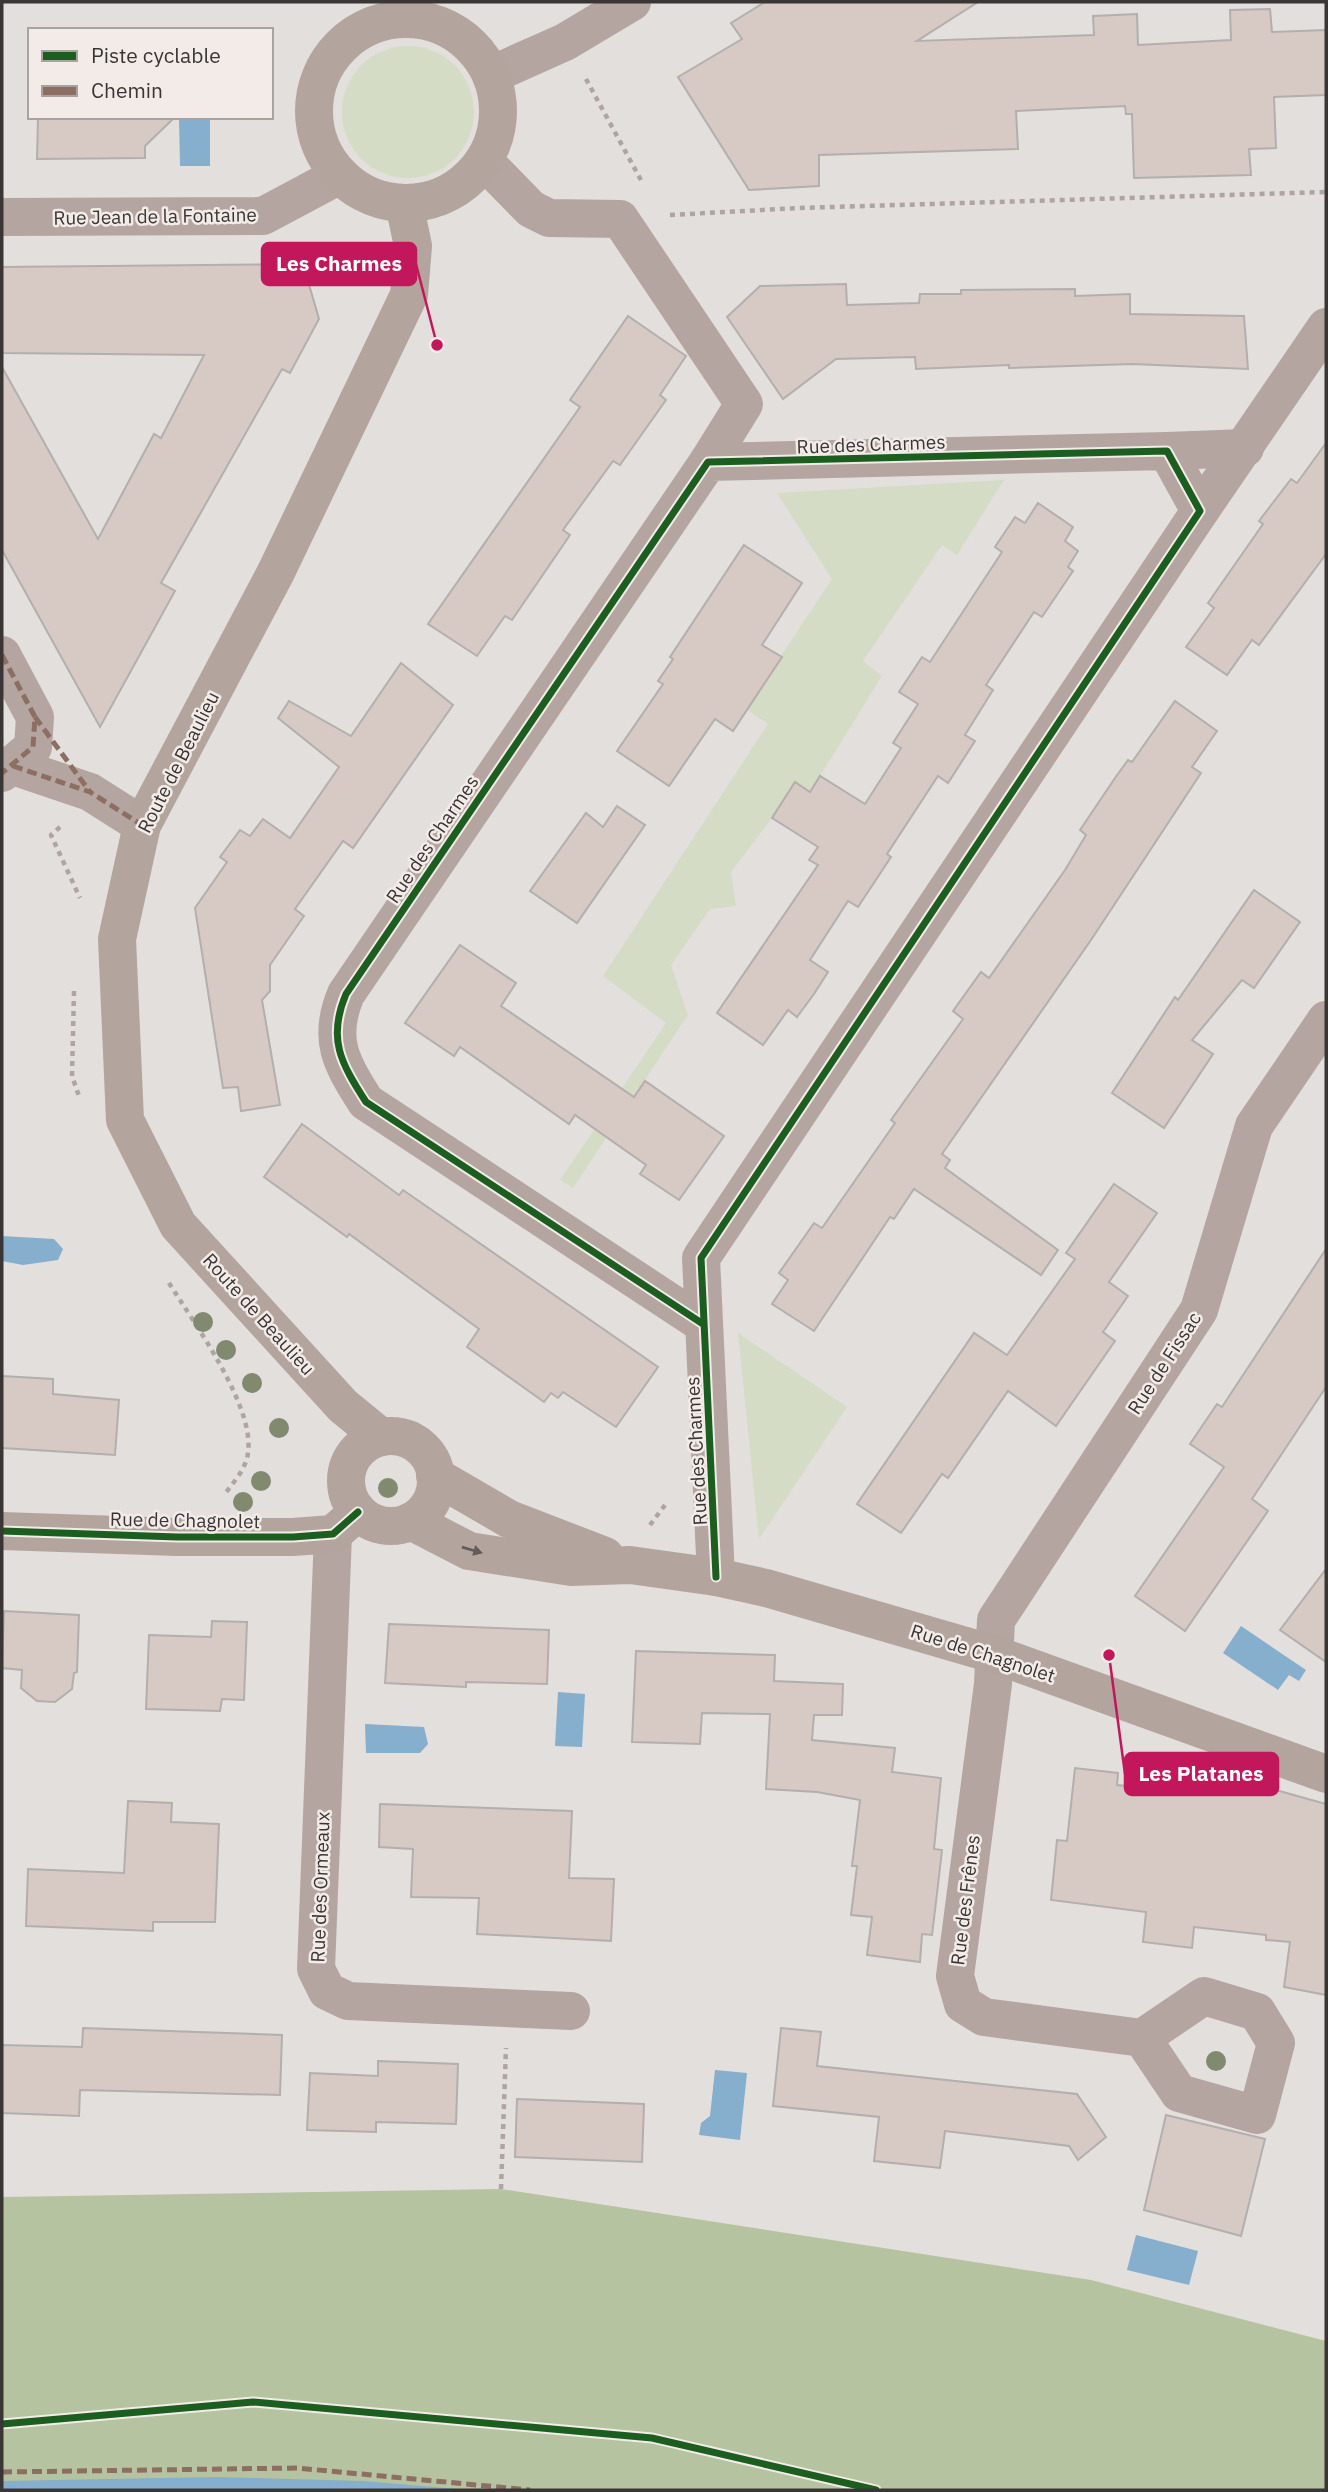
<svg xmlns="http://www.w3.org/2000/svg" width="1328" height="2492" font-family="'IBM Plex Sans',sans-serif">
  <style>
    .green { fill: #d4dcc5 }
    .forest { fill: #b6c3a0 }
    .water { fill: #85afcc }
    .building { fill: #d7c9c3; stroke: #b2afae; stroke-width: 2 }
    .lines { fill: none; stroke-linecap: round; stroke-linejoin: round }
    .path { stroke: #afa4a1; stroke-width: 4.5; stroke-dasharray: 5 5; stroke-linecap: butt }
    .street { stroke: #b5a5a0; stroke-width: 38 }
    .secondary { stroke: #b4a49e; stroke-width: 38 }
    .quiet { stroke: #8d6e63; stroke-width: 5; stroke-dasharray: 10 5; stroke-linecap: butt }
    .cycleway-casing { stroke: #f3ebe8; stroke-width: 11 }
    .cycleway { stroke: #1b5e20; stroke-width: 7 }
    .tree { fill: #81896f }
    .oneway { fill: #645c5a }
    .labels { text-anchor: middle; stroke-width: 5; stroke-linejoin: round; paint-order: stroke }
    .street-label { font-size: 19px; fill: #393635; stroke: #f3ebe8 }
    .leader { fill: none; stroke: #c2185b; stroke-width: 2.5 }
    .callout-dot { fill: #c2185b; stroke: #f3ebe8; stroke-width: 2.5 }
    .callout { fill: #c2185b; stroke: #c2185b; stroke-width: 2.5 }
    .callout-label { font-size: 21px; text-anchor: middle; font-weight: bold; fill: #fff }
  </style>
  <rect width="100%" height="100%" fill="#e3dfdd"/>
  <!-- green -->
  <g class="green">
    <circle cx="408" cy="112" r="66"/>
    <path d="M1004,480L957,555L942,545L863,661L882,676L820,776L810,792L772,818L731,872L736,906L710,909L671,965L688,1015L573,1188L560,1180L666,1023L603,976L768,724L746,709L832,579L777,493Z"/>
    <path d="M738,1333L847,1407L759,1539Z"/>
  </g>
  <!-- forest -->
  <path class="forest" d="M501,2189L1091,2280L1326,2341V2490H2V2197Z"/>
  <!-- water -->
  <g class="water">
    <path d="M179,117H210V166H180Z"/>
    <path d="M2,1236L54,1239L63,1249L58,1260L23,1265L2,1261Z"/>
    <path d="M1241,1626L1306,1670L1299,1681L1289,1675L1278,1690L1223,1653Z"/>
    <path d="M558,1692L585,1694L582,1747L555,1746Z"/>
    <path d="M365,1724L424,1727L428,1744L420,1753H366Z"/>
    <path d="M715,2070L747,2073L740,2140L699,2135L701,2123L710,2116Z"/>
    <path d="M1136,2235L1198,2251L1189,2285L1127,2270Z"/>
    <path d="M217,2477L363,2481L469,2490H2V2481Z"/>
  </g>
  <!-- building -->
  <g class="building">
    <path d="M765,2H978L917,41L1094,35L1093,16L1137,14L1138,45L1231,40L1230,10L1270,9L1272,32L1326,30V95L1274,97L1276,148L1249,149L1251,175L1134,178L1132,114H1126L1125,106L1016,111L1018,149L819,155V186L749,190L678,77L742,39L731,23Z"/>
    <path d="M38,117H175L145,146V158L37,159Z"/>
    <path d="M303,264L319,319L290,373L282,369L161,583L175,591L100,727L2,550V367L98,539L154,434L161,438L204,355L2,353V267Z"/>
    <path d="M846,284L847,305L919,303L920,294H961V290L1075,289V296L1130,294V314L1244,316L1248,369L1132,364L1009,368V365L916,369L915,357L836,359L783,399L727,317L760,286Z"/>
    <path d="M628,316L686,356L660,395L666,400L620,465L613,461L563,530L570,535L512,620L505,616L477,656L428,624L580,407L570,400Z"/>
    <path d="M1326,443V554L1259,645L1252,640L1227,675L1186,647L1214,608L1208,603L1263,524L1259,521L1291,479L1297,483Z"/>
    <path d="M1038,503L1073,527L1065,541L1078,551L1068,567L1073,571L1042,617L1034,612L986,685L993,690L965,735L975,741L948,783L938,776L887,854L891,857L858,907L848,901L810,960L828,972L814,994L797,1017L788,1010L763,1045L717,1013L818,865L809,860L818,847L772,818L795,782L810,792L820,776L865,804L901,748L893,743L918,704L899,692L922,657L930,662L1002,552L995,547L1015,517L1025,523Z"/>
    <path d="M744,545L802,583L762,645L782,657L733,731L715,719L669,786L617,751L663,684L658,681L673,659L670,657Z"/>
    <path d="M401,663L453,705L353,848L343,841L295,909L304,916L270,965V991L262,1000L280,1105L241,1111L238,1087L223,1088L195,908L227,862L220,857L240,830L250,836L263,819L290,838L339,767L278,718L289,701L351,736Z"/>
    <path d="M1175,701L1217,731L1192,767L1201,773L1091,940L942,1154L950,1160L945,1168L1058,1250L1041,1275L914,1189L894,1219L890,1217L814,1331L772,1304L788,1280L779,1273L814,1223L822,1228L895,1123L891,1120L963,1019L953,1011L981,972L989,978L1065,870L1086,835L1080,830L1115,778L1128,760L1132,762Z"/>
    <path d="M617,806L645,825L577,923L530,891L586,813L603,827Z"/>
    <path d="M1254,890L1300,922L1254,988L1242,980L1192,1040L1213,1054L1164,1128L1112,1093L1175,997L1178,1000Z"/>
    <path d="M460,945L516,983L501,1006L634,1097L645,1081L724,1136L679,1200L640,1174L646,1165L575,1115L569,1124L460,1047L454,1056L405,1023Z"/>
    <path d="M302,1124L399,1195L403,1190L658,1367L616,1427L563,1392L558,1398L551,1393L544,1402L467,1347L479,1329L349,1234L347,1237L264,1177Z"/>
    <path d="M1114,1184L1157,1213L1109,1282L1128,1296L1103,1332L1115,1341L1056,1426L1008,1391L948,1478L942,1474L901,1533L857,1504L974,1333L1007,1355L1075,1259L1066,1253Z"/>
    <path d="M1326,1249V1387L1252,1499L1268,1511L1185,1631L1135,1596L1224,1467L1190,1444L1217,1404L1222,1407Z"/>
    <path d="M2,1376L53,1379V1394L119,1400L115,1455L2,1448Z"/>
    <path d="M1326,1569V1662L1280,1630Z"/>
    <path d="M4,1611L79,1615L77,1672L74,1673L72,1689L55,1702L37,1701L21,1688L22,1670L2,1668Z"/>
    <path d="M212,1621L247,1622L244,1700L222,1699L220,1711L146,1709L149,1635L211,1637Z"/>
    <path d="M389,1624L549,1630L547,1684L466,1682V1687L385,1683Z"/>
    <path d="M636,1651L775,1655L774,1681L843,1684L842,1715H814L812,1740L895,1748L892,1772L941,1778L934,1849L942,1850L936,1902L932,1935L922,1934L920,1962L867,1955L872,1917L851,1915L857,1866H852L860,1800L817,1792L766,1789L770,1714L702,1713L700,1744L632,1742Z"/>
    <path d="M1189,1759L1258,1785L1326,1804V1995L1284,1987L1290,1942L1266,1940V1935L1194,1927L1192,1948L1143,1942L1146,1912L1051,1900L1057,1840L1067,1841L1075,1768L1118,1773L1117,1785L1186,1792Z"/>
    <path d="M128,1801L172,1803L171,1822L219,1824L215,1922H153V1931L26,1926L28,1869L124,1873Z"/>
    <path d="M380,1804L572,1811L569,1878L614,1879L611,1941L477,1934L479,1898L411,1897L413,1849L379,1847Z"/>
    <path d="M83,2028L282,2035L280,2095L80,2090L79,2116L2,2113V2045L82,2047Z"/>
    <path d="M781,2028L821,2032L817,2066L1077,2094L1106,2137L1078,2160L1069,2146L945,2131L940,2168L874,2161L879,2117L773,2106Z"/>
    <path d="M378,2061L458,2064L456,2124L376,2122V2132L307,2130L310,2073L378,2076Z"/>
    <path d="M517,2099L644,2104L642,2162L515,2157Z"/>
    <path d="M1166,2115L1265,2139L1241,2236L1144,2210Z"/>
  </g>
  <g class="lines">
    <!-- path -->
    <g class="path">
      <path d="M586,79L642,182"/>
      <path d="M670,215L799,208L1326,192"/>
      <path d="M60,827L51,835L80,898"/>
      <path d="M74,991L72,1076L79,1096"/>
      <path d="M169,1283C194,1323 255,1406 248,1453C246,1469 233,1483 224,1495"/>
      <path d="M650,1525L668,1501"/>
      <path d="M501,2189L506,2048"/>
    </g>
    <!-- street -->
    <g class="street">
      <path d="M491,75L565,42L632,2"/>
      <path d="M484,161L531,209L549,218L620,219L744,404L708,462"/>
      <path d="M2,217L263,216L340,175"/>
      <path d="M1167,451L1245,448"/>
      <path d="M1200,511L1326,327"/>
      <path d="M2,655L35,717L33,747L2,773"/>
      <path d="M13,766L90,792L142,825"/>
      <path d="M703,1324L366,1102C341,1063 327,1039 346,994L708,462L1167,451L1200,511L701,1258L716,1577"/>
      <path d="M333,1534L316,1969L327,1991L348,2001L571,2011"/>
      <path d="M1142,2038L1204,1996L1257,2012L1276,2043L1257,2115L1179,2093L1142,2038L984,2017L963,2004L955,1976L993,1684L996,1620L1199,1310L1254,1126L1326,1020"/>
    </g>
    <!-- secondary -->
    <g class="secondary">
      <circle cx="406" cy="111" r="92"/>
      <circle cx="391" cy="1481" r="45"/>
      <path d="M381,1437L343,1406L178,1225L125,1120L117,939L142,825L276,572L409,295L413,246L404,203"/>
      <path d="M435,1476L509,1519L605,1556"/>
      <path d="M411,1521L469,1551L571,1567L630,1565L716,1577L766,1588L993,1654L1326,1774"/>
      <path d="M2,1531L177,1537H293L333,1534L358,1512"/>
    </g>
    <!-- quiet -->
    <g class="quiet">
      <path d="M2,655L35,717L33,747L2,773"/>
      <path d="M35,717L90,792"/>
      <path d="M13,766L90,792L142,825"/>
      <path d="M2,2472L297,2468L530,2490"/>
    </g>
    <defs>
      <g id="cycleway">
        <path d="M703,1324L366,1102C341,1063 327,1039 346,994L708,462L1167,451L1200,511L701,1258L716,1577"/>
        <path d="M2,1531L177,1537H293L333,1534L358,1512"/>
        <path d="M2,2424L253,2402L652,2438L876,2490"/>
      </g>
    </defs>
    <!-- cycleway casing -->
    <use href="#cycleway" class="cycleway-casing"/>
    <!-- cycleway -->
    <use href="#cycleway" class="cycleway"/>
  </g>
  <!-- trees -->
  <g class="tree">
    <circle cx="203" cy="1322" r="10"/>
    <circle cx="226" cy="1350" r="10"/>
    <circle cx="252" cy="1383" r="10"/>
    <circle cx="279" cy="1428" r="10"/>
    <circle cx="261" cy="1481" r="10"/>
    <circle cx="388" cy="1488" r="10"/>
    <circle cx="243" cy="1502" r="10"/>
    <circle cx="1216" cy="2061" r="10"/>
  </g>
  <!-- one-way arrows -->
  <defs><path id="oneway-solid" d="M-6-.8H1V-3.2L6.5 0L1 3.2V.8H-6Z" transform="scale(1.75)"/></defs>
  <use class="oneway" href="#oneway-solid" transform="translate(472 1550) rotate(16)"/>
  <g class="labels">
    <!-- street labels -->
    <g class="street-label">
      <text transform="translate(155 216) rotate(-1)" y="7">Rue Jean de la Fontaine</text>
      <text transform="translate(871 444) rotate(-2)" y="7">Rue des Charmes</text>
      <text transform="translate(178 762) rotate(-63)" y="7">Route de Beaulieu</text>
      <text transform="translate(432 839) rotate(-56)" y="7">Rue des Charmes</text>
      <text transform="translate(259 1314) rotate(48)" y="7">Route de Beaulieu</text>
      <text transform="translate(1164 1363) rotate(-57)" y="7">Rue de Fissac</text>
      <text transform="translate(696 1451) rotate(-93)" y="7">Rue des Charmes</text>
      <text transform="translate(185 1520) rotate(1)" y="7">Rue de Chagnolet</text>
      <text transform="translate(983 1653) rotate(18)" y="7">Rue de Chagnolet</text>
      <text transform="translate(320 1887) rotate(-88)" y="7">Rue des Ormeaux</text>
      <text transform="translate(965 1900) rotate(-83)" y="7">Rue des Frênes</text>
    </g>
  </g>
  <!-- callouts -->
  <path class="leader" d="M437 345L416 264M1109 1655L1125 1774"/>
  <g class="callout-dot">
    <circle cx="437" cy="345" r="7"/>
    <circle cx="1109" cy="1655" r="7"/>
  </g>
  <g class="callout">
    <rect x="262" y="243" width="154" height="42" rx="7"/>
    <rect x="1125" y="1753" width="153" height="42" rx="7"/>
  </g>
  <g class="callout-label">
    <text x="339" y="271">Les Charmes</text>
    <text x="1201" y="1781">Les Platanes</text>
  </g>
  <!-- border -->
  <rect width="1328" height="2492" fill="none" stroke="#393635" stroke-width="7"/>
  <!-- legend -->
  <rect x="28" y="28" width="245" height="91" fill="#f3ebe8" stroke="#a9a3a0" stroke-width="2"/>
  <rect x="42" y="51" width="35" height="10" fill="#1b5e20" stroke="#a9a3a0" stroke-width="2"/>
  <text x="91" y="63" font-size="21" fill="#393635">Piste cyclable</text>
  <rect x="42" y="86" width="35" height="10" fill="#8d6e63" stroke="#a9a3a0" stroke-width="2"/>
  <text x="91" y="98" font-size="21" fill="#393635">Chemin</text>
</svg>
